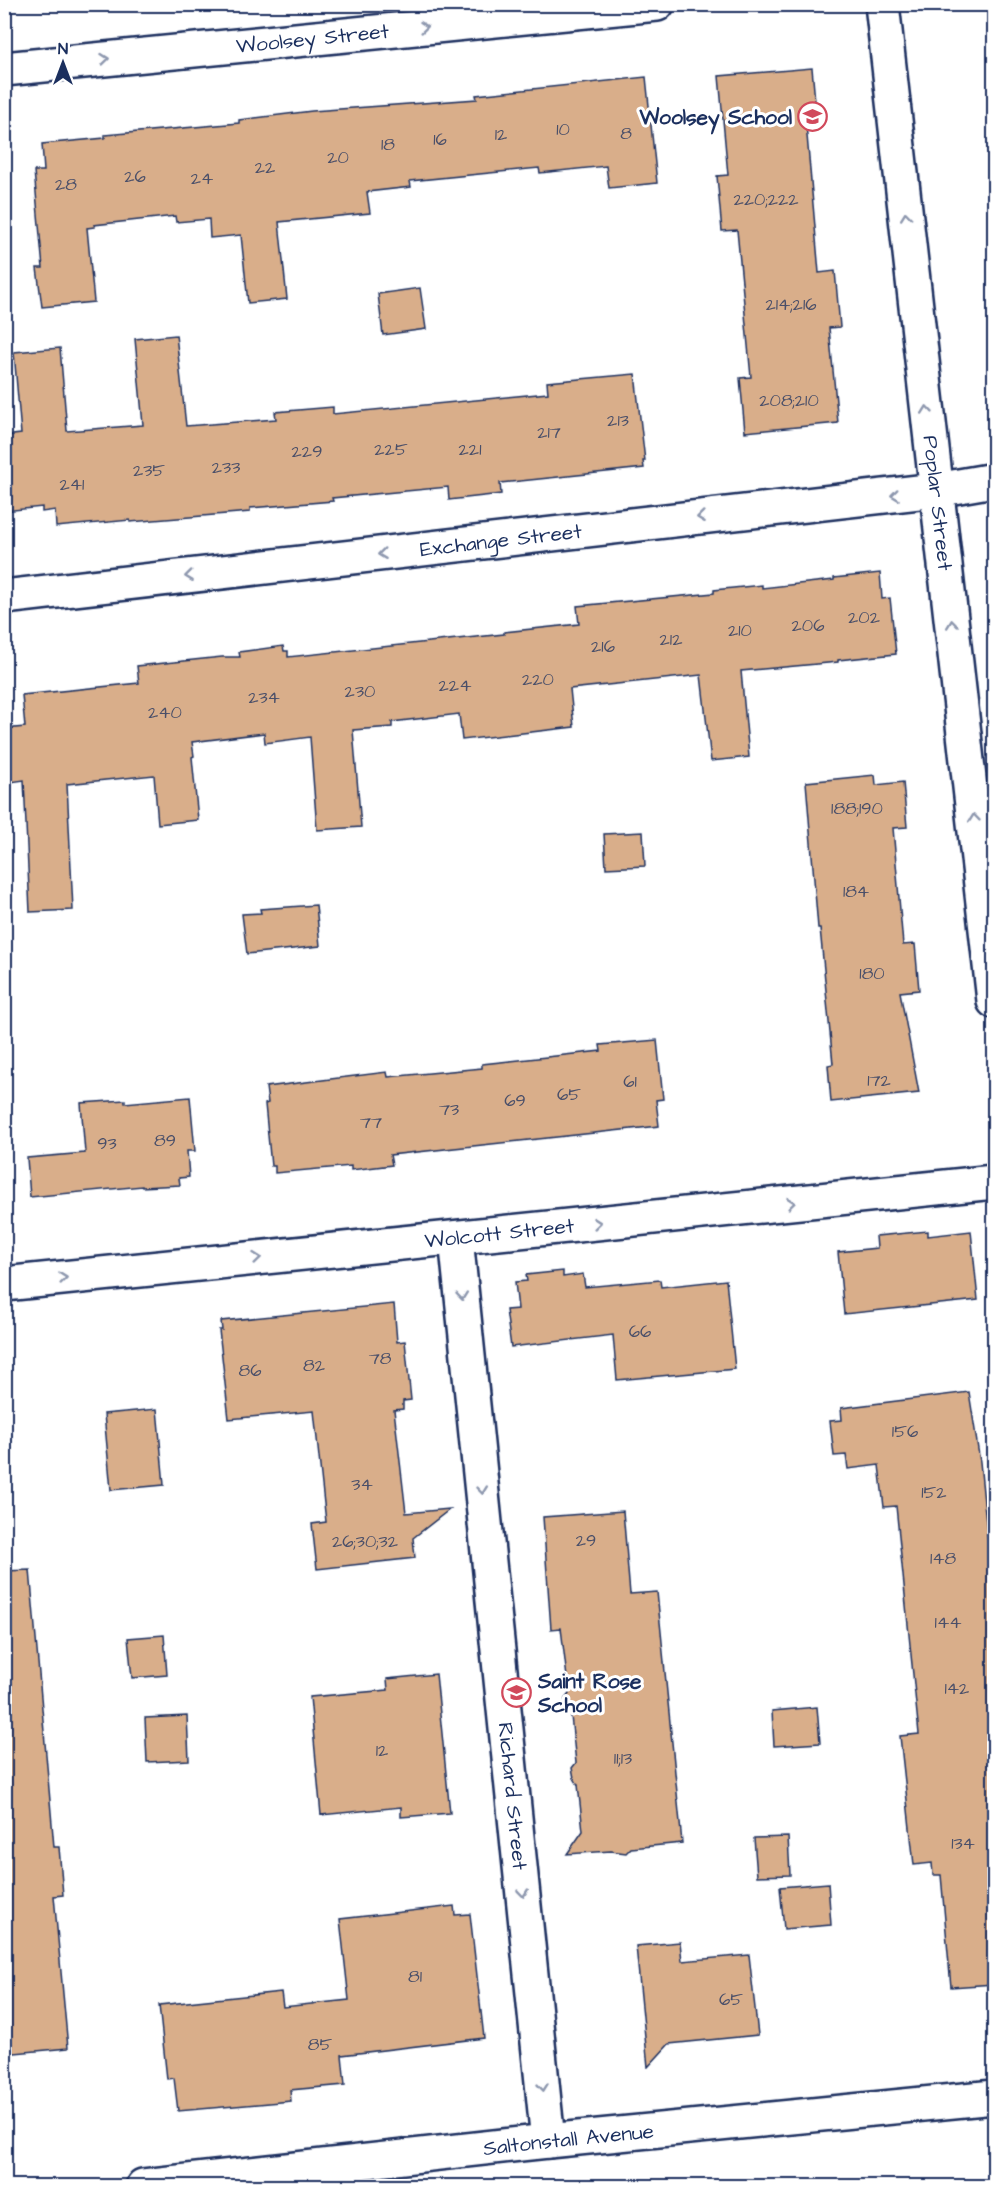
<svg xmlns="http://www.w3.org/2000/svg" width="999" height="2191" font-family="'Architects Daughter',sans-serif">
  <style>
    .building { fill: #d9ae8a; stroke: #1b2f5e; stroke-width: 1.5 }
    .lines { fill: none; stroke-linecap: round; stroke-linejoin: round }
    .minor-casing { stroke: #1b2f5e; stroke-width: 38 }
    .minor { stroke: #fff; stroke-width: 33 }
    .oneway { stroke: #8d97ae }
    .labels { text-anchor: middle; stroke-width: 6; stroke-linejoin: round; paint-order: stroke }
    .number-label { font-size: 18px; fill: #4a4f69 }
    .street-label { font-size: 21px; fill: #1b2f5e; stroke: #fff }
    .poi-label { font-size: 21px; font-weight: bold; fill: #1b2f5e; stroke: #fff; text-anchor: end }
  </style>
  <rect width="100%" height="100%" fill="#fff"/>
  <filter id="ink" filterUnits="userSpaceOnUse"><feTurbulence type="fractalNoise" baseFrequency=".0167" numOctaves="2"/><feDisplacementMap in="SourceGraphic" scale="12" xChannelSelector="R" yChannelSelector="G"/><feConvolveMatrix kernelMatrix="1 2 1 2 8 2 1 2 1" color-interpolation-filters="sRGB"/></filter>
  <g filter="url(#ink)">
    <!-- building -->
    <g class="building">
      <path d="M812,68L817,123L806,124L819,273L835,271L840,327L829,328L838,423L745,432L740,378L751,377L737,230L722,231L717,176L728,175L719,76Z"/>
      <path d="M646,77L657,183L609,188L606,166L540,173L539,168L410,181L411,187L367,192L370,213L279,222L287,299L248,303L241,235L210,238L209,219L176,222L175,216L94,225L95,227L87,228L94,302L42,307L37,268H43L34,171H44L42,144L105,138V135L239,123V120L312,111L477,99L476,95Z"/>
      <path d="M420,288L426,329L383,335L378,294Z"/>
      <path d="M176,335L186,426L276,419L275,412L333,407V414L548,393L547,382L635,374L645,461H643L644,468L500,483L501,494L449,500L448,487L332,498L333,501L250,508V512L130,522V520L56,527L55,510L42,512V507L4,511V436L21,434L14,352L60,348L67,431L143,425L135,339Z"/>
      <path d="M880,573L882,599L890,598L896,654L838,660V662L741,671L749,757L711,761L701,675L570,689L574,727L462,740L459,714L392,722V727L353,730L361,827L317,830L310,737L265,743L264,733L192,742L194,756L192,757L198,820L158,824L154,775L67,784L73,910L30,912L24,780L11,782L5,729L25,727L22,695L139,683L137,666L222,657H240L239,652L283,646L284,651H288V657L504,634V632L579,624L577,606L714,593V590L762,585V588L834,580V578Z"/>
      <path d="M875,775L876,785L903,782L907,827L893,828L903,945L915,944L919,990L900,992L919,1093L831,1102L828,1065L833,1064L820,928H818L806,782Z"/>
      <path d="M643,832L645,866L606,868L604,834Z"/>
      <path d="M316,905L320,946L247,954L242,914L261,913L260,909Z"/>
      <path d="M657,1040L663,1099L656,1100L659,1126L390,1155L392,1165L351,1170V1166L275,1173V1166H271L265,1104L268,1103L266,1087L387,1072L388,1077L482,1068V1064L601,1051L600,1045Z"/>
      <path d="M190,1097L195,1151H187L189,1177L179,1178L180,1185L142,1187V1186L30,1197L27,1158L85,1153L81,1103L125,1100V1103Z"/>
      <path d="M928,1231V1236L971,1231L978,1300L844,1314L838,1252L877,1248L876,1236Z"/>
      <path d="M563,1271V1277L583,1274L585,1287L660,1280L661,1287L726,1280L735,1369L617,1380L613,1335L511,1347L506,1310L518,1309L515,1282L527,1281L526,1275Z"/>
      <path d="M394,1304L397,1342L405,1341L411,1400L403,1401V1409L394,1410L406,1513L450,1509L413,1538L415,1558L317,1569L312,1524L326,1522L314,1411L229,1419L219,1330H222L221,1321Z"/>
      <path d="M969,1392L980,1462L994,1604V1639H991L994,1680V1984L951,1987L941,1875H933L932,1863L914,1865L900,1736L919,1734L896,1506L884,1507L879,1465L848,1469L846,1455L834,1456L830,1421L842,1420L841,1408Z"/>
      <path d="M157,1409L164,1485L111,1490L104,1414Z"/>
      <path d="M623,1511L630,1594L657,1592L682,1843L631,1848L626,1853L611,1851L567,1854L583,1831L578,1785L574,1778L572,1768L576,1763L571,1716L567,1709L565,1699L569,1694L561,1628L551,1629L543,1517Z"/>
      <path d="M30,1570L54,1847H59L63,1895L54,1896L68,2048L4,2054V1571Z"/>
      <path d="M164,1635L167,1675L132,1678L128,1638Z"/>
      <path d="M436,1674L450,1813L401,1817V1807L321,1815L310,1697L388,1690L387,1679Z"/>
      <path d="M817,1707L820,1743L774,1746L772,1711Z"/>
      <path d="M187,1716L189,1760L147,1762L145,1718Z"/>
      <path d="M788,1837L790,1875L757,1876L754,1838Z"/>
      <path d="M828,1883L831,1925L784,1929L780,1887Z"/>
      <path d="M454,1906L455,1915L470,1914L484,2038L342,2055L345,2085L290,2090L291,2101L178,2111L174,2078L167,2079L159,2005L281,1992L283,2007L349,2000L340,1919Z"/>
      <path d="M680,1942L682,1961L749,1955L758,2035L669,2044L648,2067L636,1946Z"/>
    </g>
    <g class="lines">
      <defs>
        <g id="minor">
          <path id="s1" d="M882,4L994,1001"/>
          <path id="s2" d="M4,69L657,4"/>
          <path id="s3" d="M4,597L936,490L994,480"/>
          <path id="s4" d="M456,1238L548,2141"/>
          <path id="s5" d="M4,1284L994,1182"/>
          <path id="s6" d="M143,2186L548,2141L994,2097"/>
        </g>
      </defs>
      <!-- minor casing -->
      <use href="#minor" class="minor-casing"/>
      <!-- minor -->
      <use href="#minor" class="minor"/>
    </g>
    <!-- one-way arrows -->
    <defs><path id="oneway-chevron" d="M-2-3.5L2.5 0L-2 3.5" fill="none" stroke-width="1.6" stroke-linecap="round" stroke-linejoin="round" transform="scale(1.5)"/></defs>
    <g class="oneway">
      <use href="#oneway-chevron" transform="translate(424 27) rotate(-6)"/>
      <use href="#oneway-chevron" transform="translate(105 59) rotate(-6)"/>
      <use href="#oneway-chevron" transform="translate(906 216) rotate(-96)"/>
      <use href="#oneway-chevron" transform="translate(927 410) rotate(-96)"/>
      <use href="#oneway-chevron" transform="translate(895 495) rotate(173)"/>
      <use href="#oneway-chevron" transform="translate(701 517) rotate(173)"/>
      <use href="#oneway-chevron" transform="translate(382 554) rotate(173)"/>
      <use href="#oneway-chevron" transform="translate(189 576) rotate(173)"/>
      <use href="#oneway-chevron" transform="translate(952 624) rotate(-96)"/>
      <use href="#oneway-chevron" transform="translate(974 818) rotate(-96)"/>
      <use href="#oneway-chevron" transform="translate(791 1203) rotate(-6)"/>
      <use href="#oneway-chevron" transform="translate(597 1223) rotate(-6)"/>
      <use href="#oneway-chevron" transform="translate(257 1258) rotate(-6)"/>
      <use href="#oneway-chevron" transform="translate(63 1278) rotate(-6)"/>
      <use href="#oneway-chevron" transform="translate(462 1296) rotate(84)"/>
      <use href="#oneway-chevron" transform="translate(482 1490) rotate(84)"/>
      <use href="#oneway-chevron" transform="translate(523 1893) rotate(84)"/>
      <use href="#oneway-chevron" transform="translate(543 2087) rotate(84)"/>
    </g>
  </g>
  <!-- icons -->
  <defs>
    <symbol id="school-ring" viewBox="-11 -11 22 22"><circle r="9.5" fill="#fff" stroke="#d1495b" stroke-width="1.5"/><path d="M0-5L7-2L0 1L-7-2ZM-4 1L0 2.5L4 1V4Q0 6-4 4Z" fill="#d1495b"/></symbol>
  </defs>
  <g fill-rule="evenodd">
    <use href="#school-ring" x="796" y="100" width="33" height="33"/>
    <use href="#school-ring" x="500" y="1676" width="33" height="33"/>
  </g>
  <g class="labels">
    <!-- number labels -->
    <g class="number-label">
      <text x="563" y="135">10</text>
      <text x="626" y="139">8</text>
      <text x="501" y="140">12</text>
      <text x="440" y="145">16</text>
      <text x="388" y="150">18</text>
      <text x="338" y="163">20</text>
      <text x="265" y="173">22</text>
      <text x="135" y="182">26</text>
      <text x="202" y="184">24</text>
      <text x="66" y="190">28</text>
      <text x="766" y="205">220;222</text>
      <text x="791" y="310">214;216</text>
      <text x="789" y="406">208;210</text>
      <text x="618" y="426">213</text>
      <text x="549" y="438">217</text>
      <text x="391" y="455">225</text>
      <text x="470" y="455">221</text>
      <text x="307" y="457">229</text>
      <text x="226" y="473">233</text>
      <text x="149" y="476">235</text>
      <text x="72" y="490">241</text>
      <text x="864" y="623">202</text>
      <text x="808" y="631">206</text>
      <text x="740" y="636">210</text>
      <text x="671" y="645">212</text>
      <text x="603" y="652">216</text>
      <text x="538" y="685">220</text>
      <text x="455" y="691">224</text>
      <text x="360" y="697">230</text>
      <text x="264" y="703">234</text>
      <text x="165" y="718">240</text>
      <text x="857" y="814">188;190</text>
      <text x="856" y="897">184</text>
      <text x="872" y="979">180</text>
      <text x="879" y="1086">172</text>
      <text x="630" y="1087">61</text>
      <text x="569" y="1100">65</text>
      <text x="515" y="1106">69</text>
      <text x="449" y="1115">73</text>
      <text x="371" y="1128">77</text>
      <text x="165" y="1146">89</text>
      <text x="107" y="1149">93</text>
      <text x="640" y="1337">66</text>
      <text x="380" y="1364">78</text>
      <text x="314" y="1371">82</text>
      <text x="250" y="1376">86</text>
      <text x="905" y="1437">156</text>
      <text x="362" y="1490">34</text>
      <text x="934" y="1498">152</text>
      <text x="586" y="1546">29</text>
      <text x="365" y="1547">26;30;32</text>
      <text x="943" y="1564">148</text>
      <text x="948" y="1628">144</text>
      <text x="957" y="1694">142</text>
      <text x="382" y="1756">12</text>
      <text x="623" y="1764">11;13</text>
      <text x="963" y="1849">134</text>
      <text x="415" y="1982">81</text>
      <text x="731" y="2005">65</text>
      <text x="320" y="2050">85</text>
    </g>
    <!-- street labels -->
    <g class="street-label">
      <text dy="7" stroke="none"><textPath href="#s2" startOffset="310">Woolsey Street</textPath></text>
      <text dy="7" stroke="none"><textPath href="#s1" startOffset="502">Poplar Street</textPath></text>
      <text dy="7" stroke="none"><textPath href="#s3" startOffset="500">Exchange Street</textPath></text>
      <text dy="7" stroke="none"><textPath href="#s5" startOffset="498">Wolcott Street</textPath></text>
      <text dy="7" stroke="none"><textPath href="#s4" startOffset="561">Richard Street</textPath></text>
      <text dy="7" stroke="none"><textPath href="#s6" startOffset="428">Saltonstall Avenue</textPath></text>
    </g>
    <!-- poi labels -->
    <g class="poi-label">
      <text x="792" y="124">Woolsey School</text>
      <text x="538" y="1688" text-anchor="start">Saint Rose<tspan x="538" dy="24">School</tspan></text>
    </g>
  </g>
  <!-- margin -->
  <rect width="999" height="2191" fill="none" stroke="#fff" stroke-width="24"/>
  <rect x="12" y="12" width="975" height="2167" fill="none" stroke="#1b2f5e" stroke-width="2" filter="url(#ink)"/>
  <!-- north arrow -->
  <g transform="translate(63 63)" stroke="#ffffff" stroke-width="4.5" paint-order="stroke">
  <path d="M0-4.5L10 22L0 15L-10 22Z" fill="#1b2f5e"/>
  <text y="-9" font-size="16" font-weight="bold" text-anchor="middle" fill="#1b2f5e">N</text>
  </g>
</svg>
